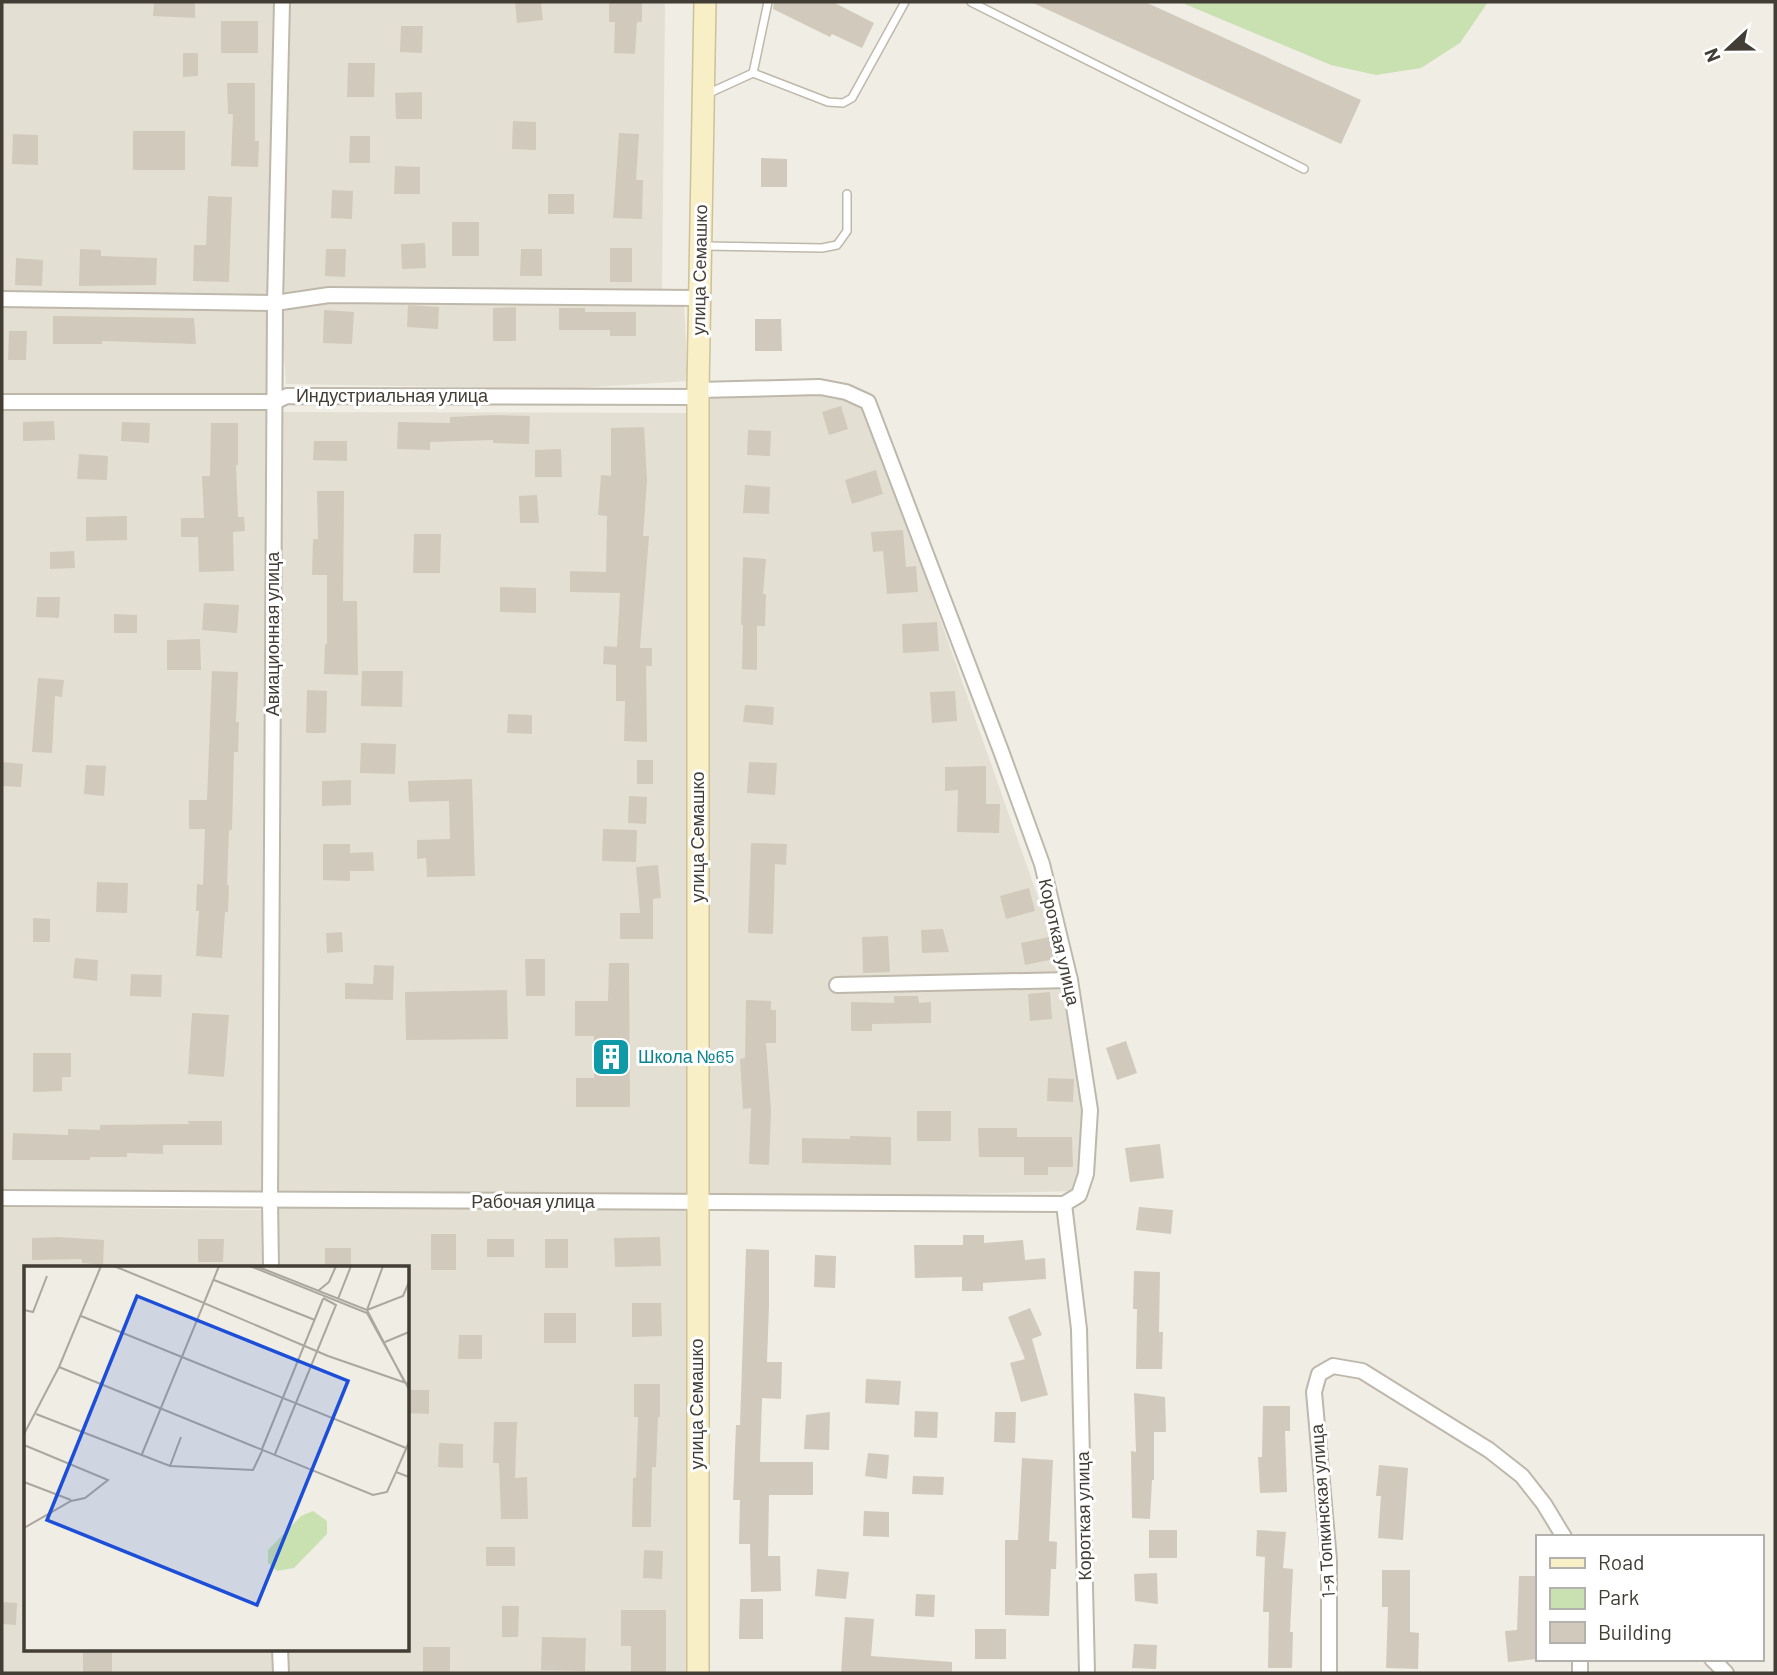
<svg xmlns="http://www.w3.org/2000/svg" width="1777" height="1675" font-family="Barlow,sans-serif">
  <style>
    .residential { fill: #e4dfd3 }
    .green { fill: #c9e1b1 }
    .building { fill: #d1c9bb }
    .lines { fill: none; stroke-linecap: round; stroke-linejoin: round }
    .service-casing { stroke: #beb8ab; stroke-width: 10 }
    .minor-casing { stroke: #beb8ab; stroke-width: 18 }
    .secondary-casing { stroke: #ccc198; stroke-width: 24 }
    .service { stroke: #fff; stroke-width: 7 }
    .minor { stroke: #fff; stroke-width: 14 }
    .secondary { stroke: #f9efc6; stroke-width: 21 }
    .labels { text-anchor: middle; stroke-width: 6; stroke-linejoin: round; paint-order: stroke }
    .street-label { font-size: 18px; fill: #423d35; stroke: #fff }
    .culture-label { font-size: 18px; fill: #0d838f; stroke: #fff; text-anchor: start }
    .inset-road { fill: none; stroke: #aaa79e; stroke-width: 2 }
    .view { fill: #1d4ed8; fill-opacity: 0.15; stroke: #1d4ed8; stroke-width: 3.5 }
    .inset-edge { fill: none; stroke: #423d35; stroke-width: 3.5 }
  </style>
  <rect width="100%" height="100%" fill="#f0ede4"/>
  <!-- residential -->
  <g class="residential">
    <path d="M2,2H273L269,297L2,294Z"/>
    <path d="M284,2H665L662,289L329,292L279,299Z"/>
    <path d="M331,299L684,304L688,381L561,389L286,384L280,307Z"/>
    <path d="M2,304L269,308V398H2Z"/>
    <path d="M818,390L865,405L1067,980L1092,1107L1076,1191L701,1200L702,393Z"/>
    <path d="M2,409H266L262,1191L2,1190Z"/>
    <path d="M281,412L690,413L692,1193H278Z"/>
    <path d="M2,1207L261,1210L262,1267H26V1649H272L273,1673H2Z"/>
    <path d="M278,1207L691,1210V1673H288L287,1649H408V1267H280Z"/>
  </g>
  <!-- green -->
  <path class="green" d="M1180,2H1488L1460,43L1421,68L1376,75L1331,65Z"/>
  <!-- building -->
  <g class="building">
    <path d="M154,2H195V18L153,16Z"/>
    <path d="M515,2H541L543,20L517,23Z"/>
    <path d="M609,2H642V22H637L635,54L614,53L615,22H609Z"/>
    <path d="M774,2H833L874,23L862,48L832,34L830,37L773,9Z"/>
    <path d="M1031,2H1145L1361,100L1341,144Z"/>
    <rect x="221" y="21" width="37" height="32"/>
    <path d="M401,26H423L422,53L400,52Z"/>
    <path d="M183,53H198V76L183,77Z"/>
    <path d="M348,63H375L374,97H347Z"/>
    <path d="M227,83H255V141H259L258,167L231,166L233,114H228Z"/>
    <path d="M422,92V119H396L395,93Z"/>
    <path d="M513,121L536,122V150L512,149Z"/>
    <rect x="133" y="131" width="52" height="39"/>
    <path d="M619,133L639,134L636,180H643L642,219L613,218Z"/>
    <path d="M13,134L38,135V165L12,164Z"/>
    <path d="M350,136H370V163H349Z"/>
    <path d="M761,158L787,159V187H761Z"/>
    <path d="M395,166L420,167V194H394Z"/>
    <path d="M332,190L353,191L352,219L331,218Z"/>
    <rect x="548" y="194" width="26" height="20"/>
    <path d="M208,196L232,197L229,282L193,281L194,245H206Z"/>
    <rect x="452" y="222" width="27" height="34"/>
    <path d="M425,243L426,268L402,269L401,244Z"/>
    <rect x="610" y="248" width="22" height="34"/>
    <path d="M80,249L101,250V256L157,258L156,285L79,286Z"/>
    <path d="M326,249H346L345,277L325,276Z"/>
    <path d="M521,249H542V276H520Z"/>
    <path d="M16,258L43,260L42,286L15,285Z"/>
    <path d="M408,305L439,307L438,329L407,327Z"/>
    <path d="M516,307V341H493V308Z"/>
    <path d="M559,308H585V312H636V336H610V330H559Z"/>
    <path d="M324,310L354,312L352,344L323,343Z"/>
    <path d="M53,316L194,318L196,344L102,341V344H53Z"/>
    <path d="M755,319H781L782,351H755Z"/>
    <path d="M9,331H27L26,360H8Z"/>
    <path d="M841,406L848,429L829,435L822,412Z"/>
    <path d="M493,415L530,416L529,444L493,443V440L430,442V450L397,449L398,422L450,423V417Z"/>
    <path d="M54,421L55,440L23,441V422Z"/>
    <path d="M122,422L150,423L149,443L121,441Z"/>
    <path d="M211,423H238V465H236L238,517H244L245,531L233,532L234,571L199,572L198,537H181V518H204L202,476H210Z"/>
    <path d="M644,427L647,480L643,536H649L640,648H652V666H646L647,742L624,741L625,701H616V665L603,664L604,646L617,647L620,593L570,592V571L606,572L607,516L598,515L601,475L611,476V428Z"/>
    <path d="M748,430L771,431L770,456L747,455Z"/>
    <path d="M314,441H347V461L313,460Z"/>
    <path d="M561,449L562,477H535V450Z"/>
    <path d="M79,454L108,456L107,480L77,479Z"/>
    <path d="M876,470L883,494L852,504L845,480Z"/>
    <path d="M745,485L770,487L769,514L743,513Z"/>
    <path d="M317,491H344L343,601H357L358,675L324,674L325,644H327V575H312L313,539H318Z"/>
    <path d="M537,495L539,523H520L519,496Z"/>
    <path d="M127,516V540L86,541V517Z"/>
    <path d="M903,530L906,567L916,566L918,592L887,594L883,551L873,552L871,532Z"/>
    <path d="M414,534H441L440,573H413Z"/>
    <path d="M74,551L75,568L50,569V552Z"/>
    <path d="M743,557L766,559L763,594H766L765,626H757V670L742,669L743,625H741Z"/>
    <path d="M500,587L536,588V613L500,612Z"/>
    <path d="M37,597H60L59,618L36,617Z"/>
    <path d="M204,603L239,605L237,633L202,630Z"/>
    <path d="M114,614L137,615V633H114Z"/>
    <path d="M937,622L939,651L903,653L902,624Z"/>
    <path d="M200,639L201,670H167V640Z"/>
    <path d="M212,671L238,672L236,722H239L238,752H234L232,830H229L227,885H229L228,912H225L222,958L196,956L199,911H196L197,884L203,885L205,829H189V800H207Z"/>
    <path d="M362,671H403L402,707L361,706Z"/>
    <path d="M38,678L64,680L62,697L55,696L52,753L32,752Z"/>
    <path d="M307,690L327,691L326,733H306Z"/>
    <path d="M955,691L957,721L932,723L930,692Z"/>
    <path d="M745,705L774,707L773,725L743,722Z"/>
    <path d="M508,714L532,715V734L507,733Z"/>
    <path d="M361,743L396,744L395,774L360,773Z"/>
    <rect x="637" y="760" width="16" height="24"/>
    <path d="M3,762L23,764L21,787L2,786Z"/>
    <path d="M749,762L777,763L775,795L747,793Z"/>
    <path d="M86,765L106,766L104,796L84,794Z"/>
    <path d="M986,766V804H1000L999,833L957,832L958,790L945,791V767Z"/>
    <path d="M472,779L475,876L427,877L426,858L417,859V840L450,839L449,801L409,802L408,781Z"/>
    <path d="M351,780V805L322,806V781Z"/>
    <path d="M629,796L647,797L646,824L628,823Z"/>
    <path d="M603,829L637,830L636,862L602,861Z"/>
    <path d="M751,843L787,844L786,865L775,864L773,934L748,933Z"/>
    <path d="M323,844H350V853L373,852L374,871H350V881L323,880Z"/>
    <path d="M658,865L661,898L653,899V939H620V913H640L636,867Z"/>
    <path d="M97,882L128,883L127,913L96,912Z"/>
    <path d="M1029,888L1035,911L1006,919L1000,896Z"/>
    <path d="M33,918L50,919V942H33Z"/>
    <path d="M943,929L949,952L922,953L921,930Z"/>
    <path d="M342,932L343,952L327,953L326,933Z"/>
    <path d="M888,936L890,972L863,973L862,937Z"/>
    <path d="M1049,937L1054,959L1025,965L1021,943Z"/>
    <path d="M75,958L98,960L97,981L73,978Z"/>
    <path d="M525,959H545V996H526Z"/>
    <path d="M609,963H629L630,1107H576V1078H594V1036H575V1001H608Z"/>
    <path d="M374,965L394,966L393,1000L345,999V983L373,984Z"/>
    <path d="M131,974L162,975L161,997L130,996Z"/>
    <path d="M507,990L508,1039L406,1040L405,992Z"/>
    <path d="M1050,992L1052,1019L1030,1021L1028,994Z"/>
    <path d="M894,996H918L919,1003L931,1002V1023L872,1024V1031H851V1002L894,1003Z"/>
    <path d="M746,1000L771,1001V1010H776V1043H766L771,1110L769,1165L749,1164L751,1108L743,1109L740,1059L745,1058Z"/>
    <path d="M192,1013L229,1015L224,1077L188,1074Z"/>
    <path d="M1126,1041L1137,1073L1117,1080L1106,1048Z"/>
    <path d="M33,1053H71V1077H62V1091L33,1092Z"/>
    <path d="M1048,1078L1074,1079L1073,1102L1047,1101Z"/>
    <rect x="917" y="1111" width="34" height="30"/>
    <path d="M188,1121H222V1145H163V1154L127,1153V1157H90V1160H12L13,1133L68,1135V1129L100,1130V1125L189,1124Z"/>
    <path d="M978,1128H1017V1137H1072L1073,1167H1048V1175H1024V1157H979Z"/>
    <path d="M850,1136L891,1137V1165L802,1163V1138L850,1139Z"/>
    <path d="M1160,1144L1164,1178L1130,1182L1125,1148Z"/>
    <path d="M1139,1207L1173,1210L1171,1234L1136,1230Z"/>
    <rect x="431" y="1234" width="25" height="36"/>
    <path d="M963,1235H984V1243L1023,1240L1025,1260L1045,1258L1046,1279L983,1283V1291H962V1277L915,1278L914,1245H963Z"/>
    <path d="M58,1237L104,1240L103,1265L82,1263V1259L32,1260V1238Z"/>
    <path d="M660,1237L661,1266L615,1267L614,1238Z"/>
    <path d="M198,1239H224L223,1262H198Z"/>
    <rect x="487" y="1239" width="27" height="18"/>
    <rect x="545" y="1239" width="23" height="29"/>
    <rect x="325" y="1248" width="26" height="19"/>
    <path d="M746,1249L769,1250V1306L767,1362H782L781,1399L762,1398L760,1462H813V1495H769L768,1556H780L781,1591L751,1592L750,1544H739L740,1500H733L736,1425H740Z"/>
    <path d="M815,1255L836,1256L835,1288L814,1287Z"/>
    <path d="M1134,1271L1160,1272L1159,1332H1163L1162,1369H1136L1137,1309H1133Z"/>
    <path d="M632,1303H661L662,1336L632,1337Z"/>
    <path d="M1030,1308L1042,1335L1032,1339L1048,1395L1021,1402L1010,1363L1025,1359L1008,1317Z"/>
    <rect x="544" y="1313" width="32" height="30"/>
    <path d="M459,1335H482V1359H458Z"/>
    <path d="M866,1379L901,1381L899,1405L865,1403Z"/>
    <path d="M634,1384H660V1417H658L656,1467H652L651,1527H632L633,1478H636L638,1417H634Z"/>
    <path d="M408,1390H429V1414L408,1413Z"/>
    <path d="M1134,1393L1165,1397L1166,1432H1154V1480H1152L1150,1519L1132,1518L1131,1451L1136,1452Z"/>
    <path d="M1263,1406H1290V1431H1285L1287,1492L1260,1493L1258,1457H1262Z"/>
    <path d="M915,1411L938,1412L937,1438L914,1437Z"/>
    <path d="M830,1412L829,1450L804,1449L806,1415Z"/>
    <path d="M995,1412H1016L1015,1443L994,1442Z"/>
    <path d="M494,1422H517L515,1478L527,1477L528,1519H501L499,1463H493Z"/>
    <path d="M439,1443L463,1444V1468L438,1467Z"/>
    <path d="M868,1453L889,1455L887,1479L865,1476Z"/>
    <path d="M1022,1458L1053,1460L1049,1541L1057,1542L1056,1569H1051L1049,1616L1005,1615V1540H1018Z"/>
    <path d="M1379,1465L1408,1468L1403,1540L1378,1538L1381,1496H1376Z"/>
    <path d="M913,1476L944,1477L943,1495L912,1494Z"/>
    <path d="M864,1511L889,1512V1537L863,1536Z"/>
    <rect x="1149" y="1530" width="28" height="28"/>
    <path d="M1257,1530L1286,1532L1283,1568L1293,1569L1290,1632H1293L1292,1668H1268L1269,1612H1263L1265,1557L1256,1556Z"/>
    <rect x="486" y="1547" width="29" height="19"/>
    <path d="M644,1550L663,1551L662,1579L643,1578Z"/>
    <path d="M817,1569L849,1572L846,1599L815,1596Z"/>
    <path d="M1382,1570H1410V1632L1419,1633L1418,1669L1386,1668L1388,1607H1382Z"/>
    <path d="M1157,1573L1158,1604L1135,1601L1134,1574Z"/>
    <path d="M1519,1576H1537V1659L1508,1662L1505,1631L1517,1630Z"/>
    <path d="M916,1594L935,1595L934,1617L915,1616Z"/>
    <path d="M740,1599H763V1639H739Z"/>
    <path d="M2,1602L17,1603L16,1625L2,1624Z"/>
    <path d="M502,1606H519L518,1637H502Z"/>
    <path d="M621,1610H666V1673H631V1646H621Z"/>
    <path d="M845,1617L874,1619L871,1656L952,1662V1673H841Z"/>
    <rect x="975" y="1629" width="31" height="30"/>
    <path d="M542,1637L586,1638L585,1671L541,1670Z"/>
    <path d="M1134,1644L1157,1645L1156,1669L1132,1668Z"/>
    <rect x="423" y="1647" width="27" height="26"/>
    <rect x="83" y="1651" width="29" height="22"/>
  </g>
  <g class="lines">
    <defs>
      <g id="service">
        <path d="M971,2L1304,169"/>
        <path d="M753,73L828,102L843,103L852,98L905,2"/>
        <path d="M707,94L753,73L768,2"/>
        <path d="M705,246L822,248L837,245L847,231V194"/>
      </g>
      <g id="minor">
        <path d="M2,299L275,303L329,295L699,298"/>
        <path d="M698,390L820,387L846,392L868,402L1001,751L1042,864L1070,980L1090,1110L1086,1174L1079,1195L1064,1204"/>
        <path d="M2,402H274L287,396L699,397"/>
        <path d="M837,985L1070,980"/>
        <path d="M2,1198L1064,1204"/>
        <path d="M1064,1204L1079,1329L1087,1673"/>
        <path d="M271,1267L270,1200L275,303L282,2"/>
        <path d="M280,1649L281,1673"/>
        <path d="M1712,1659L1726,1673"/>
        <path d="M1329,1673V1560L1314,1392L1319,1374L1333,1366L1362,1371L1489,1450L1522,1476L1544,1504L1564,1537"/>
        <path d="M1580,1673V1659"/>
      </g>
      <path id="secondary" d="M698,1673V390L705,2"/>
    </defs>
    <!-- service casing -->
    <use href="#service" class="service-casing"/>
    <!-- minor casing -->
    <use href="#minor" class="minor-casing"/>
    <!-- secondary casing -->
    <use href="#secondary" class="secondary-casing"/>
    <!-- service -->
    <use href="#service" class="service"/>
    <!-- minor -->
    <use href="#minor" class="minor"/>
    <!-- secondary -->
    <use href="#secondary" class="secondary"/>
  </g>
  <!-- icons -->
  <defs>
    <symbol id="building-square" viewBox="-11 -11 22 22"><rect x="-9" y="-9" width="18" height="18" rx="4" fill="#0f9aa8" stroke="#fff"/><path d="M-4-6H4V6H1V3H-1V6H-4ZM-2.5-4.3h1.7v1.8h-1.7ZM.8-4.3h1.7v1.8H.8ZM-2.5-1h1.7V.8h-1.7ZM.8-1h1.7V.8H.8Z" fill="#fff"/></symbol>
  </defs>
  <g fill-rule="evenodd">
    <use href="#building-square" x="589" y="1035" width="44" height="44"/>
  </g>
  <g class="labels">
    <!-- street labels -->
    <g class="street-label">
      <text transform="translate(700 270) rotate(-89)" y="6">улица Семашко</text>
      <text x="392" y="402">Индустриальная улица</text>
      <text transform="translate(273 634) rotate(-90)" y="6">Авиационная улица</text>
      <text transform="translate(698 837) rotate(-90)" y="6">улица Семашко</text>
      <text transform="translate(1059 942) rotate(77)" y="6">Короткая улица</text>
      <text x="533" y="1208">Рабочая улица</text>
      <text transform="translate(697 1404) rotate(-90)" y="6">улица Семашко</text>
      <text transform="translate(1323 1511) rotate(-94)" y="6">1-я Топкинская улица</text>
      <text transform="translate(1084 1516) rotate(-91)" y="6">Короткая улица</text>
    </g>
    <!-- culture labels -->
    <g class="culture-label">
      <text x="638" y="1063">Школа №65</text>
    </g>
  </g>
  <!-- overview -->
  <g transform="translate(24 1266)">
    <rect width="385" height="385" fill="#f0ede4"/>
    <path d="M289,245L303,255V268L270,302L253,305L244,297V284L277,250Z" fill="#c9e1b1"/>
    <path class="inset-road" d="M90,0L180,37L195,0M226,0L343,47L385,123M232,0L343,44L380,115M190,14L291,54M294,25L305,16L312,0M314,33L327,0M0,44L9,46L23,10M343,44L379,30L385,16M343,44L359,0M57,50L382,182M361,76L385,66M35,101L349,229L363,226L372,206L385,211M12,148L146,200L229,204L239,183M0,168L35,101L77,0M0,179L84,214L61,232L47,235L0,262M238,183L299,33M118,188L180,37L304,90L385,118M251,188L312,39L299,32M146,200L157,171M372,206L385,176M0,216L47,234"/>
    <path class="view" d="M113,30L324,115L233,339L23,254Z"/>
    <rect width="385" height="385" class="inset-edge"/>
  </g>
  <!-- border -->
  <rect width="1777" height="1675" fill="none" stroke="#423d35" stroke-width="7"/>
  <!-- legend -->
  <rect x="1536" y="1535" width="228" height="126" fill="#ffffff" stroke="#b3b1ae" stroke-width="2"/>
  <rect x="1550" y="1558" width="35" height="10" fill="#f9efc6" stroke="#b3b1ae" stroke-width="2"/>
  <text x="1598" y="1570" font-size="21" fill="#423d35">Road</text>
  <rect x="1550" y="1588" width="35" height="21" fill="#c9e1b1" stroke="#b3b1ae" stroke-width="2"/>
  <text x="1598" y="1605" font-size="21" fill="#423d35">Park</text>
  <rect x="1550" y="1622" width="35" height="21" fill="#d1c9bb" stroke="#b3b1ae" stroke-width="2"/>
  <text x="1598" y="1640" font-size="21" fill="#423d35">Building</text>
  <!-- north arrow -->
  <g transform="translate(1728 49) rotate(248)" stroke="#ffffff" stroke-width="5" paint-order="stroke">
  <path d="M0-5L12 26L0 18L-12 26Z" fill="#423d35"/>
  <text y="-10" font-size="19" font-weight="bold" text-anchor="middle" fill="#423d35">N</text>
  </g>
</svg>
